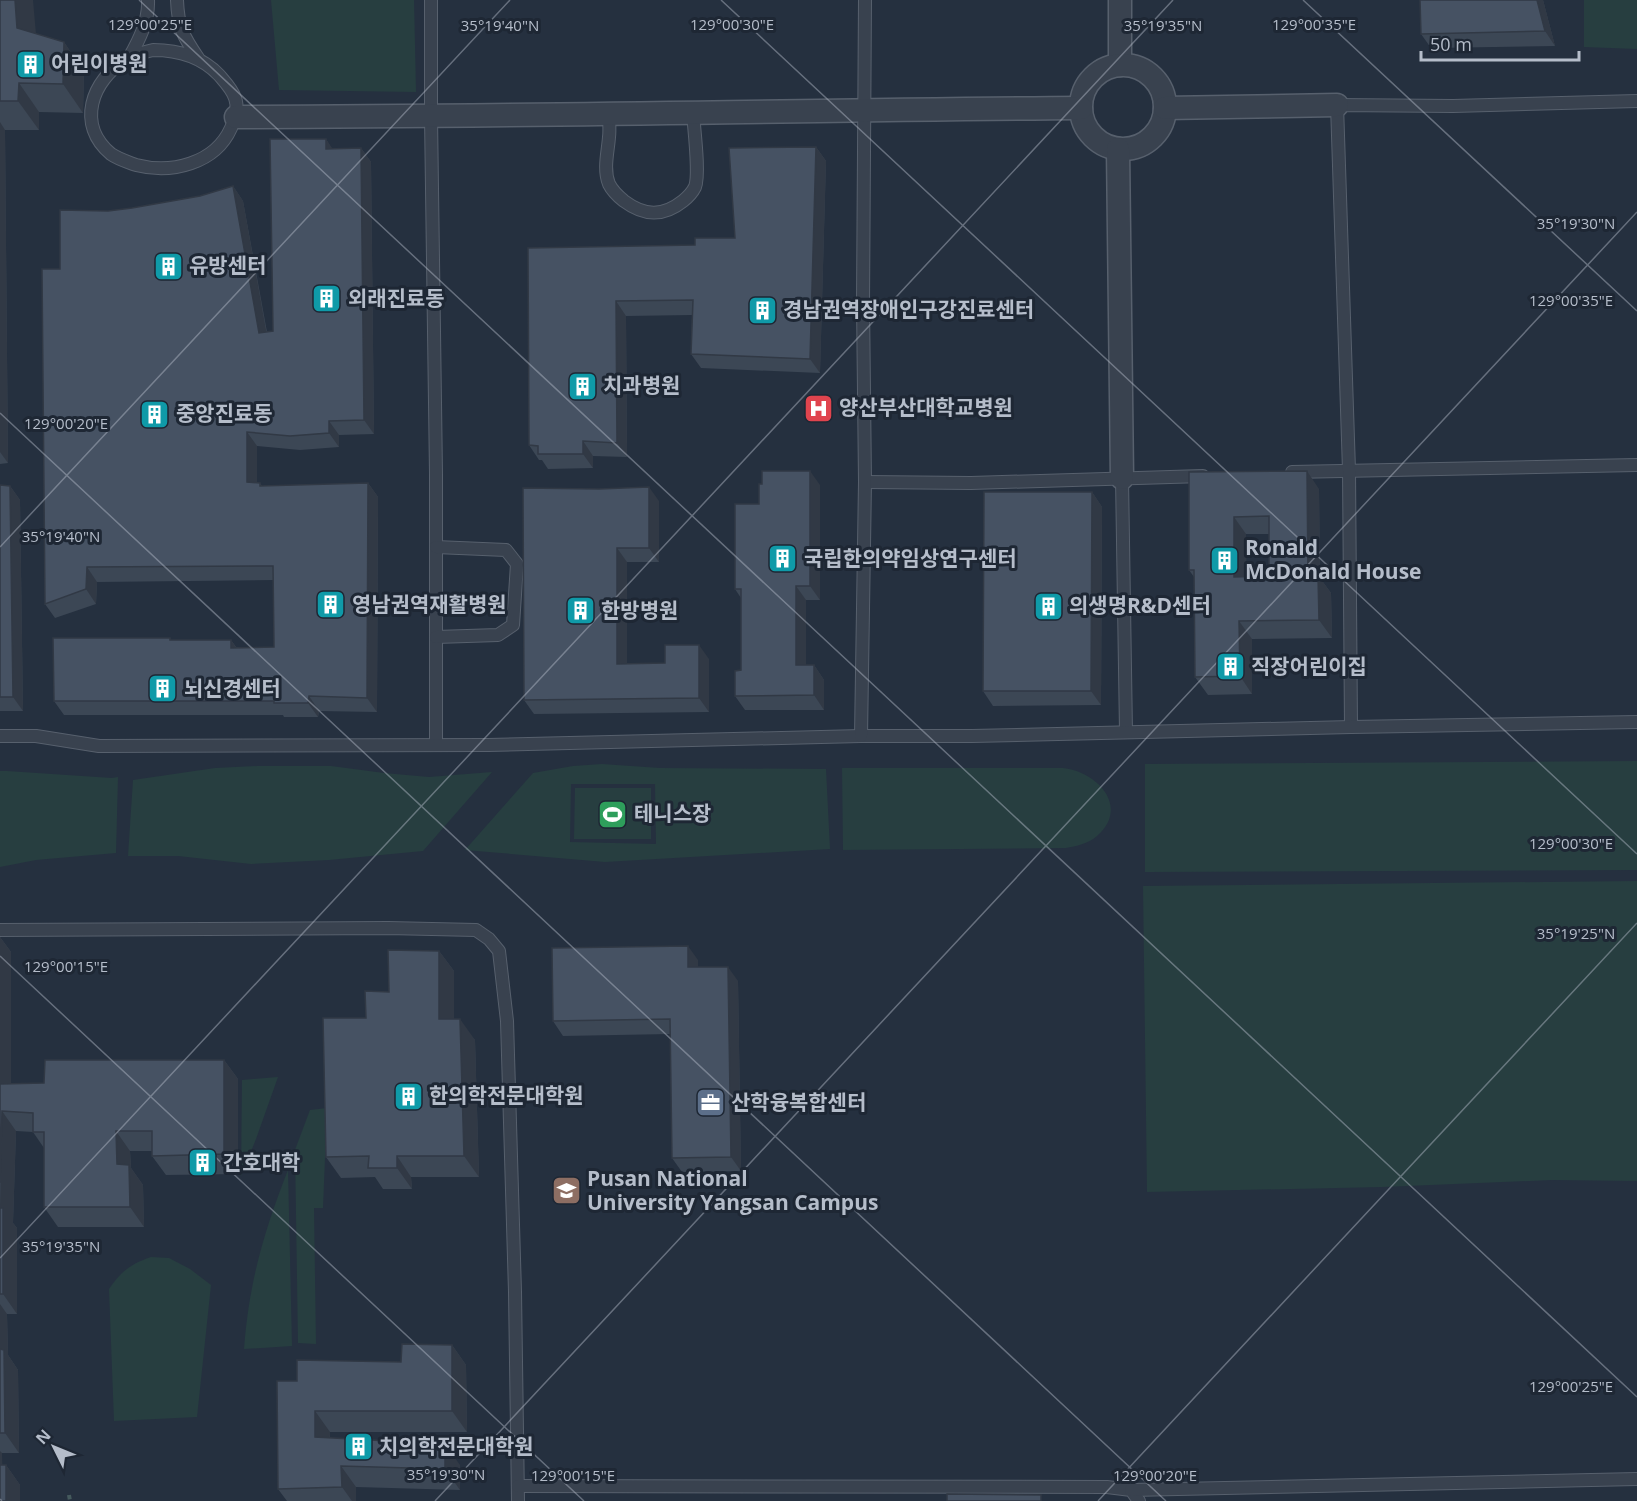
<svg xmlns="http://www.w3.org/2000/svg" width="1637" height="1501" font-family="'Open Sans','Noto Sans KR',sans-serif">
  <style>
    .green { fill: #273e40; fill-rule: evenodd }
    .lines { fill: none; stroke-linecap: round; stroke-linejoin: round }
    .service-casing { stroke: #57606d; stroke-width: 14 }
    .minor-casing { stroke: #57606d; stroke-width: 25 }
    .path { stroke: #455a5d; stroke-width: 4; stroke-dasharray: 4.5 4.5; stroke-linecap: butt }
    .service { stroke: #39424f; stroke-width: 12 }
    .minor { stroke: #39424f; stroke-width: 22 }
    .wall { fill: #3c4755; fill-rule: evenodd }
    .shaded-wall { fill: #313945 }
    .building { fill: #465263; stroke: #313945; stroke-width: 1.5; fill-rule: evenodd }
    .ticks { fill: none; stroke: #b5bdca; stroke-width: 1.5; stroke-opacity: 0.45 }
    .labels { text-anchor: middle; stroke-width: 6; stroke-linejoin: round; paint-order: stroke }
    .poi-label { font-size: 21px; font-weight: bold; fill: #b5bdca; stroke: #1e2734; text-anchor: start }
    .ticks-label { font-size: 15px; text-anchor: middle; fill: #b5bdca; stroke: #1e2734; stroke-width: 6; stroke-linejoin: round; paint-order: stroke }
  </style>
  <rect width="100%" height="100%" fill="#25303f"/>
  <!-- green -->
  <g class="green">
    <path d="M271,0H414L416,92L279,90Z"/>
    <path d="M1584,0H1637V49L1584,47Z"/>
    <path d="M1637,761V870L1145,872V764Z"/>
    <path d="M602,764L660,768L826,769L830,849L605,862L465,850L533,773L573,766ZM571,784H655L656,844L570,842Z"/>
    <path d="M258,766H331L384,773L429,777L492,772L423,851L329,860L251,864L178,856H128L133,780L215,768Z"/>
    <path d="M842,768H1063C1098,772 1130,807 1097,836C1088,844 1076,846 1066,848L843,850Z"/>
    <path d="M7,771L112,778L118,777L116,853L36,860L0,867V771Z"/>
    <path d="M575,788H651V839H574Z"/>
    <path d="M1637,881V1181L1552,1180L1382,1187L1147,1192L1143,886Z"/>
    <path d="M278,1077L256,1139L241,1176L242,1080Z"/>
    <path d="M327,1108L323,1208H314L316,1344L298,1343L295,1150L310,1110Z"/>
    <path d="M288,1170L292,1346L244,1349C249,1282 264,1231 288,1170Z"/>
    <path d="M151,1257L169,1258L190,1269L211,1285L197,1417L114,1421L109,1289C121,1271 131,1264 151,1257Z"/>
  </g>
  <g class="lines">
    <defs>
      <g id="service">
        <path d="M177,0C178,27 183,36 198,58"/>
        <path d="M431,0V117L436,474V745"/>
        <path d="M153,50C178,50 201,56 219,75C225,82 232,89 235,98C239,108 235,119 231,128C215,164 171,174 136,165C128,162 118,159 111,154C76,125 91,80 127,59C135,54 144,52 153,50Z"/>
        <path d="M129,58C139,40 149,21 148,0"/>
        <path d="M609,114C609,122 610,130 609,137C608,152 603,169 609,184C612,190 619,197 624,201C644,216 663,217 683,201C688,197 692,193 695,187C700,174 694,129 693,113"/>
        <path d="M1292,472L1637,465"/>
        <path d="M1122,478L1126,732"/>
        <path d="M865,482L971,483L1203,476"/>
        <path d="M436,547L506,550L517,564L513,625L498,635L436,637"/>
        <path d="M1351,727L1349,470L1337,105L1453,106L1637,101"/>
        <path d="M0,736H36L99,746L488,745L861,736H972L1351,727L1637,722"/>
        <path d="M861,736L865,482L863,303L865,0"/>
        <path d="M0,930L388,928L476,930L489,939L499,951L507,1021L515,1292L518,1501"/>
        <path d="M518,1486L1107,1487L1131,1490L1139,1501"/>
        <path d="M1131,1490L1637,1479"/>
      </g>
      <g id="minor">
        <path d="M1120,0V65"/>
        <circle cx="1123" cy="107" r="42"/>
        <path d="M1165,108L1337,105"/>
        <path d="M236,117C517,117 799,110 1081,108"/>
        <path d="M1118,149L1122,478"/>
      </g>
    </defs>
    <!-- service casing -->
    <use href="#service" class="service-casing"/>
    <!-- minor casing -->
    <use href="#minor" class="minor-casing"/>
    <!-- path -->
    <path class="path" d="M69,1495L70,1501"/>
    <!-- service -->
    <use href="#service" class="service"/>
    <!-- minor -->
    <use href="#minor" class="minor"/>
  </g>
  <!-- wall -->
  <g class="wall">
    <path d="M0,0L36,34L64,42L84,72L83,113L39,112V130H5L8,463L0,464Z"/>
    <path d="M1543,0L1555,46L1431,48L1421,34Z"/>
    <path d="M326,139L332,149L361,148L371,162L374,434L339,435V447L300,450L257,446V483H260L262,486L368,483L378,497L377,712L319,711L318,717H284L283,715H64L54,701L170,638L171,640H231L236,647H274V580L97,582L96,604L55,618L45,604L60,269L108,211L132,208L200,196L233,186L243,201L267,332L273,331Z"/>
    <path d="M816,147L826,161L820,373L701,368L691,354L692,315L626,316L627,457L593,456V468L548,469L542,460H539L529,445L528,248L695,245L735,238Z"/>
    <path d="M1189,472L1319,489L1320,578L1331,593L1332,638L1252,639V694L1208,695L1195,677L1194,577L1189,570ZM1246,534H1269V576L1246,577Z"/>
    <path d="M0,485L10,486L20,500L23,711H0Z"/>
    <path d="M820,485V600H806V665H814L824,680V710H745L735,696L741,670V598L735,589L759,504Z"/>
    <path d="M523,488L659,501V562H627V664L665,663L709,659V712L534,714L524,700Z"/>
    <path d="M1092,492L1102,507L1101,705L993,706L983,691Z"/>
    <path d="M0,937L11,952V1084L44,1083L224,1060L238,1079V1174L166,1175L152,1156V1151H130L131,1168L143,1185L144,1227H58L44,1207V1148L33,1132L16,1131L13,1223L17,1228V1314H7L8,1355L18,1370L19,1453H2V1465H6L20,1485L0,1501Z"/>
    <path d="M439,951L454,971V1019L475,1040L479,1177H411L412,1189H383L375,1177L341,1178L326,1157L389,992Z"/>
    <path d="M698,960V967L738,981L741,1171L682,1172L672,1158L670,1034L563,1036L553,1021Z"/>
    <path d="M452,1345L466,1365L467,1432H330V1438L460,1465V1490L356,1487V1501H287L278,1489L297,1381L401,1362Z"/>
  </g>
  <!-- shaded-wall -->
  <g class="shaded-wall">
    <path d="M15,0H33L38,57L17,28Z"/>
    <path d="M1537,0H1543L1555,46L1545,31Z"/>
    <path d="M64,42L84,72L83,113L63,84Z"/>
    <path d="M19,83L39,112V130L18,101Z"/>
    <path d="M0,122L5,130L8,463L0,452Z"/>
    <path d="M326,139L336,154L326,149Z"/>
    <path d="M816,147L826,161L820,373L810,359Z"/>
    <path d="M361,148L371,162L374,434L364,420Z"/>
    <path d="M233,186L243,201L269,347L259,333Z"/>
    <path d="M616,301L626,316L627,457L617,443Z"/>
    <path d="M329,421L339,435V447L329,433Z"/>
    <path d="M247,432L257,446V497L247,482Z"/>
    <path d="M583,441L593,456V468L583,454Z"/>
    <path d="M810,471L820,485V600L810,586Z"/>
    <path d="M1307,471L1319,489L1320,578L1331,593L1332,638L1319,620L1308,576Z"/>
    <path d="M368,483L378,497L377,712L367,698Z"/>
    <path d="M10,486L20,500L23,711L13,697Z"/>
    <path d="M649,487L659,501V562L649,548Z"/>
    <path d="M1092,492L1102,507L1101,705L1091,691Z"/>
    <path d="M1234,517L1246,534L1247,595L1234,577Z"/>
    <path d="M617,548L627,562V678L617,664Z"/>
    <path d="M87,567L97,582L96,604L86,589Z"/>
    <path d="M796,586L806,600V680L796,665Z"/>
    <path d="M1239,621L1252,639V694L1240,676Z"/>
    <path d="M231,640L241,655L231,648Z"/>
    <path d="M699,645L709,659V712L699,698Z"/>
    <path d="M814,665L824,680V710L814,695Z"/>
    <path d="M309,696L319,711L318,717L308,703Z"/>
    <path d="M0,937L11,952V1104L0,1089Z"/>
    <path d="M688,946L698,960V982L688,967Z"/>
    <path d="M439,951L454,971V1040L439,1019Z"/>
    <path d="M728,967L738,981L741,1171L731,1157Z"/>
    <path d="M460,1019L475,1040L479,1177L464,1156Z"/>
    <path d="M224,1060L238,1079V1174L224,1154Z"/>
    <path d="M2,1111L16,1131L13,1223L17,1228V1314L3,1294L0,1209Z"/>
    <path d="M116,1131L130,1151L131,1168L143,1185L144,1227L130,1207L117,1164Z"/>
    <path d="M397,1156L411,1177L412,1189L397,1168Z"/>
    <path d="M0,1304L7,1314L8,1355L18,1370L19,1453L5,1433L0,1357Z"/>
    <path d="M452,1345L466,1365L467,1432L452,1411Z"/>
    <path d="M315,1411L330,1432L329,1458L315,1437Z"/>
    <path d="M445,1444L460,1465V1490L445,1469Z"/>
    <path d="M0,1451L2,1453L3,1486L0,1482Z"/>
    <path d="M6,1465L20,1485V1501H6Z"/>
    <path d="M341,1466L356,1487V1501H352L342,1487Z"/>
  </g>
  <!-- building -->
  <g class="building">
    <path d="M0,0H15L17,28L64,42L63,84L19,83L18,101H0Z"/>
    <path d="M1420,0H1537L1545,31L1421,34Z"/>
    <path d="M270,139H326V149L361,148L364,420L329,421V433L290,436L247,432V482L260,483V486L368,483L367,698L309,696L308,703H274V701H54L53,638H170V640H231V648L274,647L273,566L87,567L86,589L45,604L42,269H60V210L108,211L132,208L200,196L233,186L259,333L273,331Z"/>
    <path d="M816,147L810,359L691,354L693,300L616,301L617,443L583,441V454H538V446L529,445L528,248L695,245V238H735L729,148Z"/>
    <path d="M762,471H810V586H796V665H814V695L735,696V671L741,670V589H735V504H759V484H762Z"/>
    <path d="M1307,471L1308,576H1318L1319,620L1239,621L1240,676L1195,677L1194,570H1189V472ZM1269,516V576L1234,577V517Z"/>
    <path d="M0,485L10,486L13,697H0Z"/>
    <path d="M649,487V548H617V664L665,663V645H699V698L524,700L523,488L599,489Z"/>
    <path d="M984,492H1092L1091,691H983Z"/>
    <path d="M688,946V967H728L731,1157L672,1158L670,1019L553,1021L552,948Z"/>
    <path d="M388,950L439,951V1019H460L464,1156H397V1168H368L369,1156L326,1157L323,1018H366L365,991L389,992Z"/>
    <path d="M45,1060H224V1154L152,1156V1131H116L117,1164L129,1165L130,1207H44V1132H33V1113L2,1111L0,1183V1084L44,1083Z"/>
    <rect x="0" y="1208" width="3" height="86"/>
    <path d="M402,1344L452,1345V1411H315V1437L445,1444V1469L341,1466L342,1487L278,1489L277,1381H297V1360L401,1362Z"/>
    <path d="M0,1349L4,1350L5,1433H0Z"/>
    <rect x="0" y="1465" width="6" height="36"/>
    <path d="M947,1494L1041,1495V1501H947Z"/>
  </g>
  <!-- ticks -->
  <path class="ticks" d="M139,0L1637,1397M721,0L1637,854M1303,0L1637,311M0,413L1166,1501M0,547L510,0M0,956L584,1501M0,1258L1173,0M0,1499L2,1501M435,1501L1637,212M1098,1501L1637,923"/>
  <!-- icons -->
  <defs>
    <symbol id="building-square" viewBox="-11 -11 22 22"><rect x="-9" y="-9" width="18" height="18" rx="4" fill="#0f9aa8" stroke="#1e2734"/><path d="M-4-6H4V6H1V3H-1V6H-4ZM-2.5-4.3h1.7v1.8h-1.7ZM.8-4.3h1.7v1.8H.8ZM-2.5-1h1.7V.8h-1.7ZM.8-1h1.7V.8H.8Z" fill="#fff"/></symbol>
    <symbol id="hospital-square" viewBox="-11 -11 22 22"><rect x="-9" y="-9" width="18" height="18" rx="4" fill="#e0444e" stroke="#1e2734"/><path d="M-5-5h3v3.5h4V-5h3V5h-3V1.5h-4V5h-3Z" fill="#fff"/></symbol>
    <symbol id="stadium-square" viewBox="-11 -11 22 22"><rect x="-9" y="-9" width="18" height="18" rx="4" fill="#2e9e5b" stroke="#1e2734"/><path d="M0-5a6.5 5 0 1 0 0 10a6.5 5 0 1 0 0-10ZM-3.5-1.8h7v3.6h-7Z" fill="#fff"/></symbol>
    <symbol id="office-square" viewBox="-11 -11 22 22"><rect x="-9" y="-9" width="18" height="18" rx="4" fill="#5c6f8a" stroke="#1e2734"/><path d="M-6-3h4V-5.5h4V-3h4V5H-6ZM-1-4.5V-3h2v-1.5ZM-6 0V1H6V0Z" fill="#fff"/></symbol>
    <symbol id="university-square" viewBox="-11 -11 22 22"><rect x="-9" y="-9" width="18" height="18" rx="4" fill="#8d6e63" stroke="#1e2734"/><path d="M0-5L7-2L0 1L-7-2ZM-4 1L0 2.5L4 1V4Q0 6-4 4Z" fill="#fff"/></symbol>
  </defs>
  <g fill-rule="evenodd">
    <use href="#building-square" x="14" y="48" width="33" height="33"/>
    <use href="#building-square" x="152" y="250" width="33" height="33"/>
    <use href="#building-square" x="310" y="282" width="33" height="33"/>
    <use href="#building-square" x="746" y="294" width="33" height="33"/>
    <use href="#building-square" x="566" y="370" width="33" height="33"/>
    <use href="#hospital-square" x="802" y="392" width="33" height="33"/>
    <use href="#building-square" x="138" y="398" width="33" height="33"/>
    <use href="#building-square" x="766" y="542" width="33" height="33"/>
    <use href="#building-square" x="1208" y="544" width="33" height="33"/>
    <use href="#building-square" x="314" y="588" width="33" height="33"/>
    <use href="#building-square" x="1032" y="590" width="33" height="33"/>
    <use href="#building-square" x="564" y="594" width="33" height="33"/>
    <use href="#building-square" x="1214" y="650" width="33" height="33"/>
    <use href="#building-square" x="146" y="672" width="33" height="33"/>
    <use href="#stadium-square" x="596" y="798" width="33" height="33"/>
    <use href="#building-square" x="392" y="1080" width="33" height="33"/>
    <use href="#office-square" x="694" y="1086" width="33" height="33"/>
    <use href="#building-square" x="186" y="1146" width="33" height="33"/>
    <use href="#university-square" x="550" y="1174" width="33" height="33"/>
    <use href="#building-square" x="342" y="1430" width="33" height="33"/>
  </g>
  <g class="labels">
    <!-- poi labels -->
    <g class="poi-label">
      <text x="51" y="71">어린이병원</text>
      <text x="189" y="273">유방센터</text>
      <text x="348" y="306">외래진료동</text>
      <text x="783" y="317">경남권역장애인구강진료센터</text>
      <text x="603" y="393">치과병원</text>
      <text x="839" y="415">양산부산대학교병원</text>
      <text x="176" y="421">중앙진료동</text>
      <text x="1245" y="555">Ronald<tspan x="1245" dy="24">McDonald House</tspan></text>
      <text x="804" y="566">국립한의약임상연구센터</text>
      <text x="352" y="612">영남권역재활병원</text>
      <text x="1069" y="613">의생명R&amp;D센터</text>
      <text x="601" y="618">한방병원</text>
      <text x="1251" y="674">직장어린이집</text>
      <text x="184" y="696">뇌신경센터</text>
      <text x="634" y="821">테니스장</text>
      <text x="429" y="1103">한의학전문대학원</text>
      <text x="731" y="1110">산학융복합센터</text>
      <text x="223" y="1170">간호대학</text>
      <text x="587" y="1186">Pusan National<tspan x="587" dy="24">University Yangsan Campus</tspan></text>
      <text x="379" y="1454">치의학전문대학원</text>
    </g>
  </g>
  <g class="ticks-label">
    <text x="150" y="30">129°00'25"E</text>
    <text x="732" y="30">129°00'30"E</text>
    <text x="1314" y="30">129°00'35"E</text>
    <text x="500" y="31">35°19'40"N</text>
    <text x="1163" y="31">35°19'35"N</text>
    <text x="1576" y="229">35°19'30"N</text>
    <text x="1571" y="306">129°00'35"E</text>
    <text x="66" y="429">129°00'20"E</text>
    <text x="61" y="542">35°19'40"N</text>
    <text x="1571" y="849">129°00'30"E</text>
    <text x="1576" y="939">35°19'25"N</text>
    <text x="66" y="972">129°00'15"E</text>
    <text x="61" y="1252">35°19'35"N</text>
    <text x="1571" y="1392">129°00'25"E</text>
    <text x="446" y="1480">35°19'30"N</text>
    <text x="573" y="1481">129°00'15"E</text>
    <text x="1155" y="1481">129°00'20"E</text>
  </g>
  <!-- north arrow -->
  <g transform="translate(54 1447) rotate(313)" stroke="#1e2734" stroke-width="4.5" paint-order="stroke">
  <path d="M0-4.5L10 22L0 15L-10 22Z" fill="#b5bdca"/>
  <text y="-9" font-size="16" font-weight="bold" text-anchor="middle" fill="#b5bdca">N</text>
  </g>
  <!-- scale -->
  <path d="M1421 51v9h158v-9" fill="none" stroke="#b5bdca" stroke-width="3"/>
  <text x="1430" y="51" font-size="18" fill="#b5bdca" stroke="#1e2734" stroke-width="4.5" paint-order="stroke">50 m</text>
</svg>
